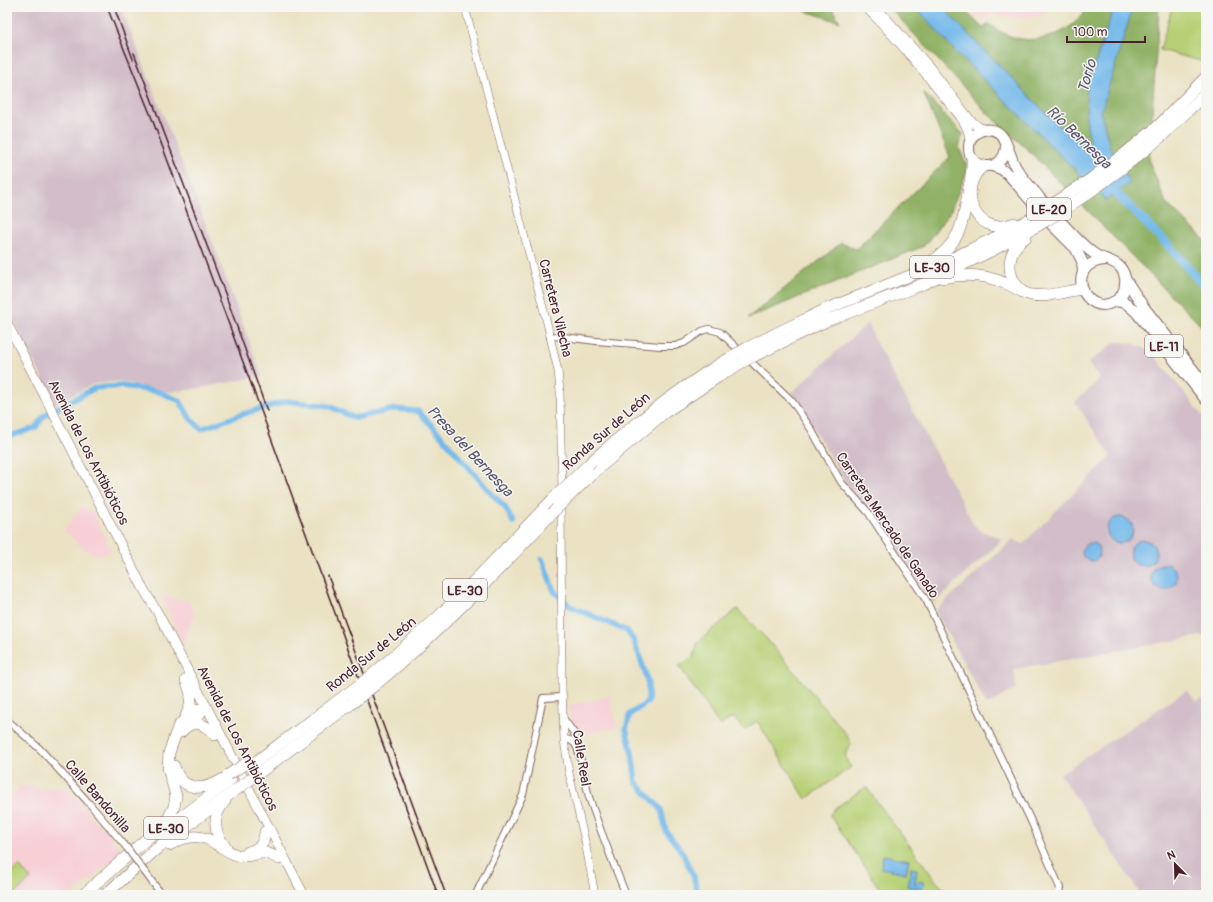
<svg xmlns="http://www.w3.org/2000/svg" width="1213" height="902" font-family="Pangolin,sans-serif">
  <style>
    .built { fill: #f7cfd5 }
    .industrial { fill: #d2bdc8 }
    .green { fill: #b7d075; stroke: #807850 }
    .forest { fill: #91b266; stroke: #6e6848 }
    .water { fill: #74b9ea; stroke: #5f6c8a }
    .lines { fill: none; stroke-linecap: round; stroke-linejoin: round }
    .canal { stroke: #74b9ea; stroke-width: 5.5 }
    .river { stroke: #74b9ea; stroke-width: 9 }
    .minor-casing { stroke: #826360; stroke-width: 8 }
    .tertiary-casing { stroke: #826360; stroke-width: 8 }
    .primary-casing { stroke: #826360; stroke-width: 10 }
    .trunk-casing { stroke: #826360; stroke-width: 12 }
    .motorway-casing { stroke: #826360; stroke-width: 12 }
    .minor { stroke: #fff; stroke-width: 6 }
    .tertiary { stroke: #fff; stroke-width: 7 }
    .primary { stroke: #fff; stroke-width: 9 }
    .trunk { stroke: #fff; stroke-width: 10 }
    .motorway { stroke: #fff; stroke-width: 11 }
    .rail { stroke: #4a1f2b; stroke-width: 1.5 }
    .minor-bridge-casing { stroke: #826360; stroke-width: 8; stroke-linecap: butt }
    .motorway-bridge-casing { stroke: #826360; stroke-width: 12; stroke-linecap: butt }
    .minor-bridge { stroke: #fff; stroke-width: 6 }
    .motorway-bridge { stroke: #fff; stroke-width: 11 }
    .labels { text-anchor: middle; stroke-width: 3; stroke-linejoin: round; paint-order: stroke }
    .shield { fill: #f6f6f2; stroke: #7e6067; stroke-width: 1 }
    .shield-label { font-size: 13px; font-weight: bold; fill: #4a1f2b }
    .street-label { font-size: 14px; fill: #4a1f2b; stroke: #f6f6f2 }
    .water-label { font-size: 15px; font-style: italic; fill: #59556e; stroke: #f6f6f2 }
  </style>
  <rect width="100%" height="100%" fill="#f6f6f2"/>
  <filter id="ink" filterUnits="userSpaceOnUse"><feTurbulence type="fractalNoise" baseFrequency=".025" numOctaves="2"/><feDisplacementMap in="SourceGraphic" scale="8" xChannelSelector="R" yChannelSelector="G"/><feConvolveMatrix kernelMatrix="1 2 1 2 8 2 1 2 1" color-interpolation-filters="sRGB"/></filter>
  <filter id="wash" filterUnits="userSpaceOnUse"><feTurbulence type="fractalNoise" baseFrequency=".012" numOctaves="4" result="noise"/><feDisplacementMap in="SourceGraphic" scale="16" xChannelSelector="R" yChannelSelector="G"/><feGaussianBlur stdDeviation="0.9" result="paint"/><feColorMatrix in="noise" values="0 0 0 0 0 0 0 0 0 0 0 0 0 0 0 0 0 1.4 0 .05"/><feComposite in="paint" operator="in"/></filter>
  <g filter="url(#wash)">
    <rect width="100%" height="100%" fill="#eae2c3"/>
    <!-- built -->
    <g class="built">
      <path d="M971,7H1051L1040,15L1020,18L991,13L984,21Z"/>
      <path d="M83,505L94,515L112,551L105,554L98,555L85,549L64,531Z"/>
      <path d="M160,594L174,599L189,601L194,613L184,645Z"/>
      <path d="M610,696L617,727L578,736L571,723L568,706Z"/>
      <path d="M20,786L68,789L123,851L72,895H7V799Z"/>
    </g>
    <!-- industrial -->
    <g class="industrial">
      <path d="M7,7H121L200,209L262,376L189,390L163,392L121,381L93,384L55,404L7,307Z"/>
      <path d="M868,323L875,341L974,525L981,531L1003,539L934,603L930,600L880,523L847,484L795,398L791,393Z"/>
      <path d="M1115,342L1130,343L1142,347L1153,354L1206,420V635L1014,669L1016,689L987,705L935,611L1013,539L1023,544L1111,456L1075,402L1100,379L1088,363Z"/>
      <path d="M1187,690L1196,701L1206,697V895H1141L1060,774Z"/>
    </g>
    <!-- green -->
    <g class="green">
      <path d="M1172,7H1206V55L1204,62L1160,50Z"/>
      <path d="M737,609L765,637L847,735L851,744C844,753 844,758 851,767L806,799L757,721L744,730L733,717L720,726L679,666L694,656L698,642Z"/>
      <path d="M866,787L936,881L950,895H884L830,815L835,808Z"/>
      <path d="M19,866L31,879L13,895H7V876Z"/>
    </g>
    <!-- forest -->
    <g class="forest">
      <path d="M801,7H832L840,22L805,11Z"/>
      <path d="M889,7H961L983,28L989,24C997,30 1004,34 1013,37C1041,46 1074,31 1088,7H1159L1149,161L1166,203L1206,241V331L1028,150L992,118Z"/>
      <path d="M923,92L963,134L959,148L968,169L950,212L924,246L748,318L841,243L856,249L950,157Z"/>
    </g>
    <!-- water -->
    <g class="water">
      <path d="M916,7H942L1053,120L1091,154L1086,117L1087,81L1096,61L1114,7H1133L1101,112L1110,148L1130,183L1106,200L953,49Z"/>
      <circle cx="1120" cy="530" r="13"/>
      <circle cx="1143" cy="553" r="13"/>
      <circle cx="1091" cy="552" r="9"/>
      <circle cx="1164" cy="577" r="13"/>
      <path d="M883,855L909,860L906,873L881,868Z"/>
      <path d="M911,868L917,869L915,883H917L919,881L923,882L924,886L922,889L908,887Z"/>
    </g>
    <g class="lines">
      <!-- canal -->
      <g class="canal">
        <path d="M7,437L35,428L45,415L95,388L123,386L159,392L180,401L190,418L201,429L240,415L287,401L329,406L354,418L395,409L418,411L437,431L490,492L505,507L513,522"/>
        <path d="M542,559L554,591L570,606L627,631L634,641L645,672L648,684V702L630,714L626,729L632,753L636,782L661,809L666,831L682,852L694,877L697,895"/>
      </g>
      <!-- river -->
      <path class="river" d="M1107,184L1167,244L1206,288"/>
    </g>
  </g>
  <g filter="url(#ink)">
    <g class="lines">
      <defs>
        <g id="minor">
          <path d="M550,337L557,336L596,341L661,346H675L684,343L702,331L709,329L720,332L792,401L811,429L841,482L868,512L926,600L1031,821L1060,888L1058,895"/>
          <path d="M563,718L574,733L578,746"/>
          <path d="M7,720L40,749L88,802L127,848"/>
          <path d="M564,740C568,739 572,740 575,744C582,755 585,783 589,797C600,830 613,863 626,895"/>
          <path d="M144,871L162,895"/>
          <path d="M476,894L523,795L543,698L562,697"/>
        </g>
        <g id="tertiary">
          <path d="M465,7L547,323L558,371L560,392L562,491"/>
          <path d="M561,503L562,687L564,740L569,773L585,841L595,895"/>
        </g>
        <g id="primary">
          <path d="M866,7C893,34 918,63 941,93C952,107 968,121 970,139"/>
          <path d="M876,7L930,68L970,120L978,127L983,129"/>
          <path d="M7,323L143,588L159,615L304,895"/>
        </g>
        <g id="trunk">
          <path d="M1006,146C1005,173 968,172 969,147C969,131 991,123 1002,136C1007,142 1011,158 1015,166C1021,176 1028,184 1035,192C1044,203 1051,213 1061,222C1072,233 1083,247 1096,255C1104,260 1114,260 1120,267C1124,272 1126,278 1125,284C1125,291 1121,298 1115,301C1085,320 1062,263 1105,260"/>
          <path d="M992,166L1001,169L1008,174L1049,222L1076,249L1082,261L1083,272"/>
          <path d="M1126,280L1143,306L1206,386"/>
          <path d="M1116,301L1126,303L1136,312L1206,400"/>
        </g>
        <g id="motorway">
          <path d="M1156,128L1206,77"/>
          <path d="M1162,136L1206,93"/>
          <path d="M984,166C956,185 973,240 1014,223"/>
          <path d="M928,264C959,245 963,226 968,192C970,181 973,170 972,159"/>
          <path d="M943,278C964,273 987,275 1007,284C1015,287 1023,294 1032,295C1047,298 1066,291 1082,289"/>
          <path d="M1020,289C1004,273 1008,249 1026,237"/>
          <path d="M747,348L783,330L829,308L947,261L994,238L1032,218"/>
          <path d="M754,356L826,321L923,284L995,249L1039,225"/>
          <path d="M592,461C637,421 684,385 736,354"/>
          <path d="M592,474L664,413L718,377L744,361"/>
          <path d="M371,676L437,618L481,574L553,499"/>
          <path d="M375,685C439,632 496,574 552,513"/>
          <path d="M188,713L193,710L201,709L200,713L192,723"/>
          <path d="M181,732C193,718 203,722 215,735"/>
          <path d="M174,766C181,791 203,792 223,779"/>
          <path d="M250,766L347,694"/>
          <path d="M255,776L351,704"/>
          <path d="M225,801C212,815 213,834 226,847"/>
          <path d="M164,830L231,780"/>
          <path d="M169,845C183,837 199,833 213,842C223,847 229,854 241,856C259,857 260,847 279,859"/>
          <path d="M248,852C260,849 264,844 265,832"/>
          <path d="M83,895L167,821L174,807L176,796L168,768L169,753L178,727L185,719L190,706L191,694L186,680"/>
          <path d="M105,895L161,845L236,790"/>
        </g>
      </defs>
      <!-- minor casing -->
      <use href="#minor" class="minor-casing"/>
      <!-- tertiary casing -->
      <use href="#tertiary" class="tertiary-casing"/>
      <!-- primary casing -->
      <use href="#primary" class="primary-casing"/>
      <!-- trunk casing -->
      <use href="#trunk" class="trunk-casing"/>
      <!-- motorway casing -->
      <use href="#motorway" class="motorway-casing"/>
      <!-- minor -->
      <use href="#minor" class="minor"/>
      <!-- tertiary -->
      <use href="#tertiary" class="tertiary"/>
      <!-- primary -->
      <use href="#primary" class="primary"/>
      <!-- trunk -->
      <use href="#trunk" class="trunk"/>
      <!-- motorway -->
      <use href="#motorway" class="motorway"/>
      <!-- rail -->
      <g class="rail">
        <path d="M107,7L151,116L252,386L438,895"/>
        <path d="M114,7L133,59"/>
        <path d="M134,53L226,296L267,411"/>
        <path d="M328,576L446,895"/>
      </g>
      <defs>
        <path id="minor-bridge" d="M127,848L144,871"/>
        <g id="motorway-bridge">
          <path d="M1032,218L1092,178L1123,155L1156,128"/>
          <path d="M1039,225C1083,199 1123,169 1162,136"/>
          <path d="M736,354L747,348"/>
          <path d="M744,361L754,356"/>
          <path d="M553,499L592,461"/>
          <path d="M552,513L592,474"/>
          <path d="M347,694L371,676"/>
          <path d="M351,704L375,685"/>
          <path d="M228,775L248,762"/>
          <path d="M236,790L255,776"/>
        </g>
      </defs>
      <!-- minor-bridge casing -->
      <use href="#minor-bridge" class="minor-bridge-casing"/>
      <!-- motorway-bridge casing -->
      <use href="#motorway-bridge" class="motorway-bridge-casing"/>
      <!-- minor-bridge -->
      <use href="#minor-bridge" class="minor-bridge"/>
      <!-- motorway-bridge -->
      <use href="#motorway-bridge" class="motorway-bridge"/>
    </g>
  </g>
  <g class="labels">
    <!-- shield labels -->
    <g class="shield">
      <rect x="1027" y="198" width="44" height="22" rx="3"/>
      <rect x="910" y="256" width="44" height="22" rx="3"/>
      <rect x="1145" y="335" width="38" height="22" rx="3"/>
      <rect x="443" y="579" width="44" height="22" rx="3"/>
      <rect x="144" y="817" width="44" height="22" rx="3"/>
    </g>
    <g class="shield-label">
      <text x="1049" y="214">LE-20</text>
      <text x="932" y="272">LE-30</text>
      <text x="1164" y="351">LE-11</text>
      <text x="465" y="595">LE-30</text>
      <text x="166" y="833">LE-30</text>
    </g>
    <!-- street labels -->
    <g class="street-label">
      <text transform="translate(556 308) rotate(76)" y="5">Carretera Vilecha</text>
      <text transform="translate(606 431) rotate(-41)" y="5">Ronda Sur de León</text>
      <text transform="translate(89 452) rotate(63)" y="5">Avenida de Los Antibióticos</text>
      <text transform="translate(888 525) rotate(56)" y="5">Carretera Mercado de Ganado</text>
      <text transform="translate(371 654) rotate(-39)" y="5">Ronda Sur de León</text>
      <text transform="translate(238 738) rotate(63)" y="5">Avenida de Los Antibióticos</text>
      <text transform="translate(582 758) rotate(81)" y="5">Calle Real</text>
      <text transform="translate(98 796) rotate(49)" y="5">Calle Bandonilla</text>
    </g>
    <!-- water labels -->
    <g class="water-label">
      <text transform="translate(1087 76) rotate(-74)" y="5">Torío</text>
      <text transform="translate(1079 137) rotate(44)" y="5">Río Bernesga</text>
      <text transform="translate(470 451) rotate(47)" y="5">Presa del Bernesga</text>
    </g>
  </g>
  <!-- margin -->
  <rect width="1213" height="902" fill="none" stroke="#f6f6f2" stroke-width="24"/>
  <!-- north arrow -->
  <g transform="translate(1175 864) rotate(337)" stroke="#f6f6f2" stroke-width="3" paint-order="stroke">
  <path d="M0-3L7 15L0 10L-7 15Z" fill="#4a1f2b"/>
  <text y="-6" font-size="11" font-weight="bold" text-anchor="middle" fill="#4a1f2b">N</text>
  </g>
  <!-- scale -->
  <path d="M1067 36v6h78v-6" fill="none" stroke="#4a1f2b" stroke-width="2"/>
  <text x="1073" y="36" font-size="12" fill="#4a1f2b" stroke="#f6f6f2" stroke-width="3" paint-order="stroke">100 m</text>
</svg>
